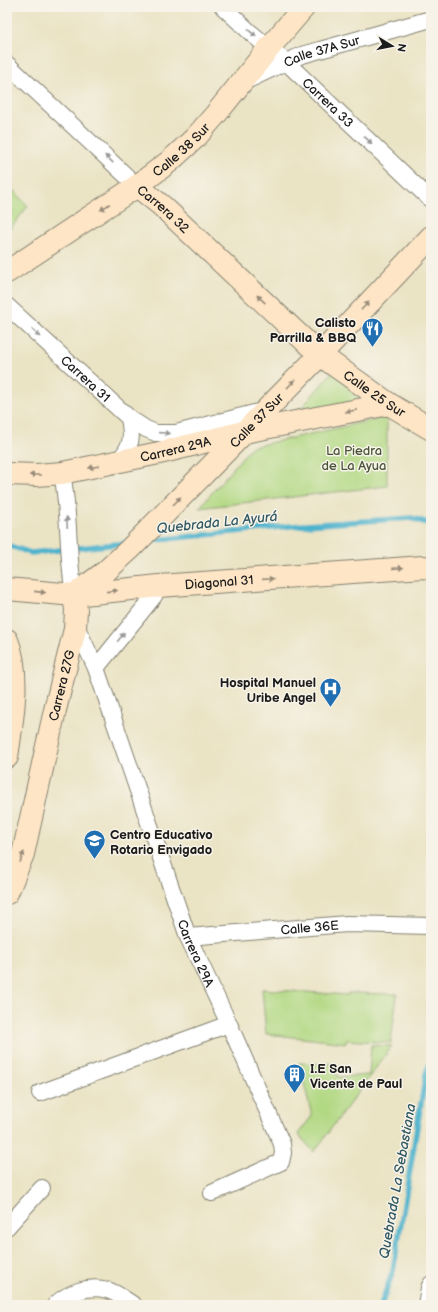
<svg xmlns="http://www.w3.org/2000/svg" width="438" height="1312" font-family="'Balsamiq Sans',sans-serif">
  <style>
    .green { fill: #b1d882; stroke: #667a4f }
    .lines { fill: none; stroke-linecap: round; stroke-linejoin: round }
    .stream { stroke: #4eb3cd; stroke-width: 5.5 }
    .street-casing { stroke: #838070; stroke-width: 18 }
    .secondary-casing { stroke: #838070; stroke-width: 24 }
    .street { stroke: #fff; stroke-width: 16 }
    .secondary { stroke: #fde5c5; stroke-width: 22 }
    .oneway { fill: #999 }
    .oneway2 { fill: #988b79 }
    .labels { text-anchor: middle; stroke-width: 3; stroke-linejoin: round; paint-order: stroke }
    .street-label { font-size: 13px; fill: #1c1c1c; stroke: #f7f3e8 }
    .poi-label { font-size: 13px; font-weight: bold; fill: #1c1c1c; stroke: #f7f3e8; text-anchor: end }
    .park-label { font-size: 13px; fill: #49543b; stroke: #f7f3e8 }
    .water-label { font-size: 14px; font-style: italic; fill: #305863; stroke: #f7f3e8 }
  </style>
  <rect width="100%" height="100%" fill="#f7f3e8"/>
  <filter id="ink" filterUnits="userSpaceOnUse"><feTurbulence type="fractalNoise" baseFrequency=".025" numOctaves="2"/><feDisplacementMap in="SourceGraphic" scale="8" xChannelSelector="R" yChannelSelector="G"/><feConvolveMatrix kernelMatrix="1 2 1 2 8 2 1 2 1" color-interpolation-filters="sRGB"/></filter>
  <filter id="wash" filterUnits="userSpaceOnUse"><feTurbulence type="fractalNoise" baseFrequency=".012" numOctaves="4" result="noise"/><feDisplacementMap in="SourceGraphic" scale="16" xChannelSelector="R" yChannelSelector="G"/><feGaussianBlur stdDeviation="0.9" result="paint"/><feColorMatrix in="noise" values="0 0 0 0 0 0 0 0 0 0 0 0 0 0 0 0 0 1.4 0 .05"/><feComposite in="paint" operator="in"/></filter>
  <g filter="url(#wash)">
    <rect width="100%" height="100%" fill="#eae3c4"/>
    <!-- green -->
    <g class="green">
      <path d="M7,184L28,206L7,233Z"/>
      <path d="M334,370L373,405L290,421Z"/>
      <path d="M387,417V486L199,508L251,447Z"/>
      <path d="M262,989L348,995V993L397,994L391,1043L346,1040V1043L266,1034Z"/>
      <path d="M371,1045L392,1046L314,1152L298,1134L312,1116L299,1063L332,1064L338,1077L369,1075Z"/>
    </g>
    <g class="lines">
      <!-- stream -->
      <g class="stream">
        <path d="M147,541L290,526L411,518L431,524"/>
        <path d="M7,545L31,553L127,543"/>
        <path d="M381,1305L393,1271L426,1074L431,1060"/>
      </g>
    </g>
  </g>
  <g filter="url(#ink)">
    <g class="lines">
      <defs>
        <g id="street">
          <path id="s1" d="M223,7L251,33L286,62L431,200"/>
          <path d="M7,64L137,186"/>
          <path id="s2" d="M244,82L286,62L302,55L431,19"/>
          <path id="s3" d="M7,306L129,418C133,439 132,446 117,462"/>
          <path d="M129,418L146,429L156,433H176L266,410"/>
          <path d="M62,473C70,514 67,555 74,595"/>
          <path id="s4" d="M75,629L79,632L96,668L188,937L229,1024L282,1144L283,1153L281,1162L212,1193"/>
          <path d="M96,668L154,596L159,586"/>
          <path id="s5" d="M188,937L347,924L431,926"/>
          <path d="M40,1093L229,1024"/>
          <path d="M7,1227L42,1188"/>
          <path d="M55,1305C68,1292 89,1285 107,1290C116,1292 125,1300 134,1305"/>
          <path d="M426,1305L429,1288L431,1284"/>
        </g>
        <g id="secondary">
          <path id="s6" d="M137,186L162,206L320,355L389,404L431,429"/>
          <path id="s7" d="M7,272L137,186L170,161L196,137L216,114L269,48L304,7"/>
          <path id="s8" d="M7,474L37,475L62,473L159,453L244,432L389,404"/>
          <path id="s9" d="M7,589L74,595L159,586L423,567L431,568"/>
          <path id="s10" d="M74,595L105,572L130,549L320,355L431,237"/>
          <path d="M7,640C21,674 12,721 7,757"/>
          <path id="s11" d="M7,893L23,854L55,710L75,629L76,610L74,595"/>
        </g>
      </defs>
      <!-- street casing -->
      <use href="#street" class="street-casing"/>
      <!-- secondary casing -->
      <use href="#secondary" class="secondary-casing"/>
      <!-- street -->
      <use href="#street" class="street"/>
      <!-- secondary -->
      <use href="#secondary" class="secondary"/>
    </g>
    <!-- one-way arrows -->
    <defs><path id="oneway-solid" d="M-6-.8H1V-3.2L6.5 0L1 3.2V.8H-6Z"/></defs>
    <g class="oneway">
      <use href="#oneway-solid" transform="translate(252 33) rotate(41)"/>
      <use href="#oneway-solid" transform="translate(368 140) rotate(44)"/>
      <use href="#oneway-solid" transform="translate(109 159) rotate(-137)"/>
      <use href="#oneway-solid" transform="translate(36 333) rotate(43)"/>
      <use href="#oneway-solid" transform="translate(164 433) rotate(4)"/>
      <use href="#oneway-solid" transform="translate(67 522) rotate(-93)"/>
      <use href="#oneway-solid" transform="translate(121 637) rotate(-51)"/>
    </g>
    <g class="oneway2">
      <use href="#oneway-solid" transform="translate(105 207) rotate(146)"/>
      <use href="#oneway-solid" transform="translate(261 299) rotate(-137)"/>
      <use href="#oneway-solid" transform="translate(365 306) rotate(-46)"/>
      <use href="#oneway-solid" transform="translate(291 384) rotate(-46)"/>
      <use href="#oneway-solid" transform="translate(351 411) rotate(169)"/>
      <use href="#oneway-solid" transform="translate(94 467) rotate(168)"/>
      <use href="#oneway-solid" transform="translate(35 475) rotate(180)"/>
      <use href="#oneway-solid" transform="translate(177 501) rotate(-46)"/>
      <use href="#oneway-solid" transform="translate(398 568) rotate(-4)"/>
      <use href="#oneway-solid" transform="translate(268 579) rotate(-4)"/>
      <use href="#oneway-solid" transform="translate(112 591) rotate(-6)"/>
      <use href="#oneway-solid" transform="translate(40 592) rotate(6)"/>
      <use href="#oneway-solid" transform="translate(22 857) rotate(-70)"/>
    </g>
  </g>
  <!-- icons -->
  <defs>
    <symbol id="restaurant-pin" viewBox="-11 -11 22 30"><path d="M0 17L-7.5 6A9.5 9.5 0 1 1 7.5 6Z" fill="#1f6fb2" stroke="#f7f3e8"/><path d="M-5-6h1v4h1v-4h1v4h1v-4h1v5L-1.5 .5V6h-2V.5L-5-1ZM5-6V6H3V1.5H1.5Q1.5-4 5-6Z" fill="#fff"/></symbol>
    <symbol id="hospital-pin" viewBox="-11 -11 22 30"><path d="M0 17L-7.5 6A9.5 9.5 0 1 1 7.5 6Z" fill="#1f6fb2" stroke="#f7f3e8"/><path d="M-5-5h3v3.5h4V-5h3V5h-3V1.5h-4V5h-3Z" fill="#fff"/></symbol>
    <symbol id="school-pin" viewBox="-11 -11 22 30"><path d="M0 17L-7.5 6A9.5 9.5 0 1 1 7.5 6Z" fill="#1f6fb2" stroke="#f7f3e8"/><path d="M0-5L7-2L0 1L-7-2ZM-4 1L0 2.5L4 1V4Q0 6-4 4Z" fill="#fff"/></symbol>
    <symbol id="building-pin" viewBox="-11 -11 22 30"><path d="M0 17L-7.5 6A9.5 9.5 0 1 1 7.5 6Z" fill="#1f6fb2" stroke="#f7f3e8"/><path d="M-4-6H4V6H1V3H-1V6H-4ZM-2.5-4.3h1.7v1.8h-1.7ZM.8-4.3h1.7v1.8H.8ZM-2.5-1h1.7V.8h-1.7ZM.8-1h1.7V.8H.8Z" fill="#fff"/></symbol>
  </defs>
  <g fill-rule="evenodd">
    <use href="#restaurant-pin" x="360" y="316" width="25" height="34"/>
    <use href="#hospital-pin" x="318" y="676" width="25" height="34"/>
    <use href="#school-pin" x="82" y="828" width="25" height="34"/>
    <use href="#building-pin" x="282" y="1062" width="25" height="34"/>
  </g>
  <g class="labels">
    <!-- street labels -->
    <g class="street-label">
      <text dy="5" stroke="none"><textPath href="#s2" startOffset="84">Calle 37A Sur</textPath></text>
      <text dy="5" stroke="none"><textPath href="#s1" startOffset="142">Carrera 33</textPath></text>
      <text dy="5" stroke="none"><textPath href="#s7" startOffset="213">Calle 38 Sur</textPath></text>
      <text dy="5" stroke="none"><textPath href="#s6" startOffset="35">Carrera 32</textPath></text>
      <text dy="5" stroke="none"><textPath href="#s3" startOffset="107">Carrera 31</textPath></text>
      <text dy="5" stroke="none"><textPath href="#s6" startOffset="316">Calle 25 Sur</textPath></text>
      <text dy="5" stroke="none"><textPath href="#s10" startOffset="253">Calle 37 Sur</textPath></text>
      <text dy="5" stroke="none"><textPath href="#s8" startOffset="171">Carrera 29A</textPath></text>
      <text dy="5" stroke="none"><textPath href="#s9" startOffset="213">Diagonal 31</textPath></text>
      <text dy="5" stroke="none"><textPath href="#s11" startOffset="215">Carrera 27G</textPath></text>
      <text dy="5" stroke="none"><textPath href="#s5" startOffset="122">Calle 36E</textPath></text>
      <text dy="5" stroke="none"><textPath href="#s4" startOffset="347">Carrera 29A</textPath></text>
    </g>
    <!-- poi labels -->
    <g class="poi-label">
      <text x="356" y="327">Calisto<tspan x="356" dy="15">Parrilla &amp; BBQ</tspan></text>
      <text x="316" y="687">Hospital Manuel<tspan x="316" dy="15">Uribe Angel</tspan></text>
      <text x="110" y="839" text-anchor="start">Centro Educativo<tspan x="110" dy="15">Rotario Envigado</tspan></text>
      <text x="310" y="1073" text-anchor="start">I.E San<tspan x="310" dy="15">Vicente de Paul</tspan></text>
    </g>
    <!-- park labels -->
    <g class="park-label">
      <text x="354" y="455">La Piedra<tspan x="354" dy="15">de La Ayua</tspan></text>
    </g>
    <!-- water labels -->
    <g class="water-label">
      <text transform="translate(217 522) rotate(-6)" y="5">Quebrada La Ayurá</text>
      <text transform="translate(397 1181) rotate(-80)" y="5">Quebrada La Sebastiana</text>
    </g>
  </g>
  <!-- margin -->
  <rect width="438" height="1312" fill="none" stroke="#f7f3e8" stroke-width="24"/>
  <!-- north arrow -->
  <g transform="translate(392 46) rotate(100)" stroke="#f7f3e8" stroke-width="3" paint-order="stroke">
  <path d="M0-3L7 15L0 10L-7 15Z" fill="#1c1c1c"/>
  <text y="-6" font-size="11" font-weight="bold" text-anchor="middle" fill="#1c1c1c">N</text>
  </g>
</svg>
